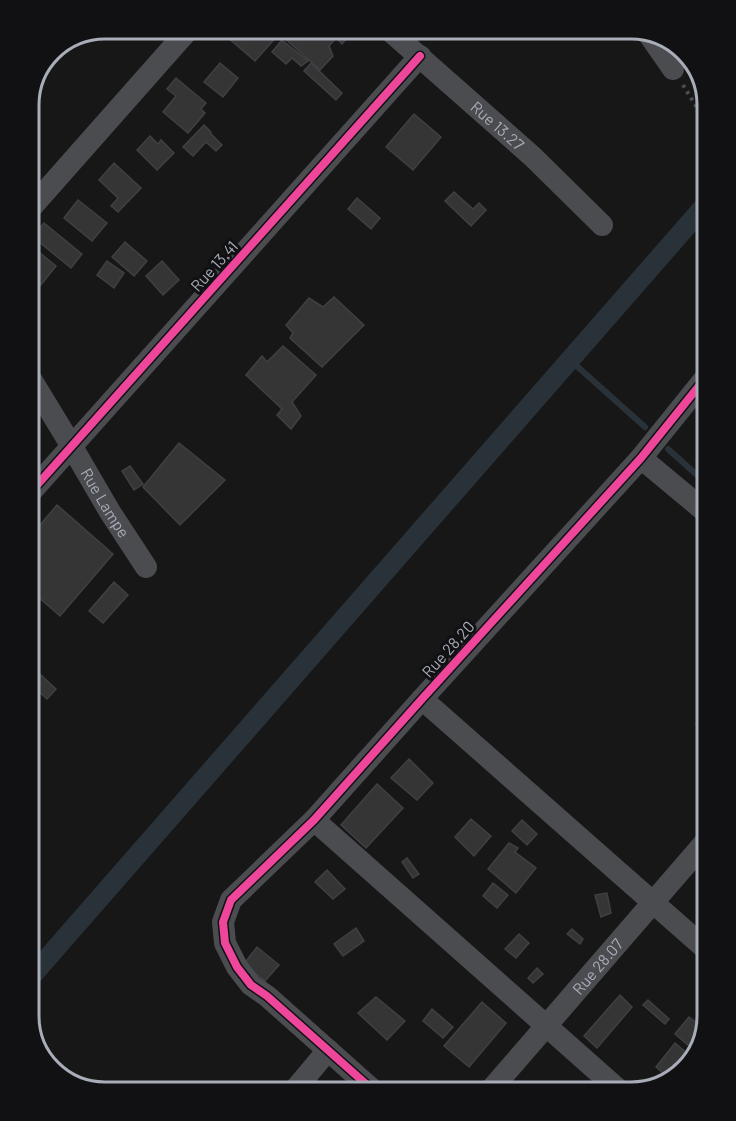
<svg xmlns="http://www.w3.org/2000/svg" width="736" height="1121" font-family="Barlow,sans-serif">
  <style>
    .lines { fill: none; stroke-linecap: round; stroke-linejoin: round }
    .stream { stroke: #2a3239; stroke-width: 6 }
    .canal { stroke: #2a3239; stroke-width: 20 }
    .building { fill: #353536; stroke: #3f4043; stroke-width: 1.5 }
    .path { stroke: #4d4e52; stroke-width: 4; stroke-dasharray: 3 4.5; stroke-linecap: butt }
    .minor { stroke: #4b4c50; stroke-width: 22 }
    .cycleway-casing { stroke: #111113; stroke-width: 11 }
    .cycleway { stroke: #ed469a; stroke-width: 8 }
    .labels { text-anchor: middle; stroke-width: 6; stroke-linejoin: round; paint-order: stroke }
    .street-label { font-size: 16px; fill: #a8adb8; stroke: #111113 }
    .rim { fill: none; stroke: #a8adb8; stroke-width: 3 }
  </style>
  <rect width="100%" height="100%" fill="#171717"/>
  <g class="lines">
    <!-- stream -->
    <g class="stream">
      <path d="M570,360L645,427"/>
      <path d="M668,449L707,484"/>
    </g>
    <!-- canal -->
    <path class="canal" d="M29,979L707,203"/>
  </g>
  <!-- building -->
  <g class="building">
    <path d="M234,29H272L279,34L255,61L227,37Z"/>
    <path d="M286,29H353L354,30L342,44L336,38L329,46L333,56L320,70L281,35Z"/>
    <path d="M282,40L308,61L301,66L292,58L286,64L272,52Z"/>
    <path d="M220,63L238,78L223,97L204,82Z"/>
    <path d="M311,63L342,93L336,100L304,71Z"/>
    <path d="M176,78L206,103L201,109L205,113L188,133L163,112L176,96L167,89Z"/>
    <path d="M414,114L441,137L413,170L386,147Z"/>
    <path d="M204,125L211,132L210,133L222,145L216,151L206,142L193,156L183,147Z"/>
    <path d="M150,136L158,144L161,140L174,153L157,170L137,150Z"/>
    <path d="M114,163L141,188L118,212L111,206L118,198L99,180Z"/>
    <path d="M454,192L473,209L479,203L486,210L471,226L445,201Z"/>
    <path d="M357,198L380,218L371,229L348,209Z"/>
    <path d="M78,200L107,223L92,241L64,218Z"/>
    <path d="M44,223L82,254L71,268L33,237Z"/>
    <path d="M125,242L147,261L134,276L112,257Z"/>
    <path d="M29,244L56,266L40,286L29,276Z"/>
    <path d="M107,261L124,273L114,288L97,275Z"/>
    <path d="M162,261L179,280L163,295L146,276Z"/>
    <path d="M334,297L364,325L322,367L290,338L293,333L286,325L309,298L323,307Z"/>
    <path d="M283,346L316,375L292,402L301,416L291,429L277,415L282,409L246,375L262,356L267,362Z"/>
    <path d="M179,443L225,480L180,525L143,487Z"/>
    <path d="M130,466L143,484L134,490L122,471Z"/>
    <path d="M57,505L113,554L60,616L29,589V538Z"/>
    <path d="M114,582L128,595L103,623L89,611Z"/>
    <path d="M29,664L56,689L47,699L29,683Z"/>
    <path d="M707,706V731L696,724Z"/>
    <path d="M409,759L433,783L417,800L391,778Z"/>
    <path d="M377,784L403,808L366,848L341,825Z"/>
    <path d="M471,819L491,836L474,856L455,837Z"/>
    <path d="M522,820L537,834L527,845L512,831Z"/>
    <path d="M509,843L518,848L515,852L536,868L516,893L488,869Z"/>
    <path d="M407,858L419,874L413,878L402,862Z"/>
    <path d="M327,870L345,889L333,899L315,882Z"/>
    <path d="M493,883L508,895L497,908L483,896Z"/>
    <path d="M607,893L611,913L601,917L595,895Z"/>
    <path d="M356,928L364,941L343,956L334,944Z"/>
    <path d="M572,929L583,939L580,944L567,934Z"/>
    <path d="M519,934L529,943L516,958L505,949Z"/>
    <path d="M257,947L279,965L265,981L244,964Z"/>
    <path d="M537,968L543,974L533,983L528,978Z"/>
    <path d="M620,995L632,1007L597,1048L584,1036Z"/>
    <path d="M376,997L405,1021L387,1040L358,1013Z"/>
    <path d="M648,1000L669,1019L665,1024L643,1005Z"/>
    <path d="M482,1002L506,1023L469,1067L444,1046Z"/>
    <path d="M432,1009L453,1027L443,1038L423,1021Z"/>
    <path d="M689,1017L701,1026L703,1024L705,1026L697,1053L675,1034Z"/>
    <path d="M675,1043L694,1059L671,1080L656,1067Z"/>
  </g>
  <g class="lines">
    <!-- path -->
    <path class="path" d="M683,85L701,114L707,120"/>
    <!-- minor -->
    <g class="minor">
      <path id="s1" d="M388,29L533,157L602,225"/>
      <path d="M648,33L673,69"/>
      <path d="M29,210L189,29"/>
      <path id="s2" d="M29,376L71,445L110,512L146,567"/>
      <path d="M641,458L707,513"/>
      <path d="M29,494L420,56"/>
      <path d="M422,699L707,950"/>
      <path d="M314,820L621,1092"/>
      <path d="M293,1092L328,1050"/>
      <path d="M375,1092L267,996L251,985L237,967L225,943L223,922L231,900L314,820L422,699L641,458L707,376"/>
      <path id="s3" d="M489,1092L707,840"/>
    </g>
    <defs>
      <g id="cycleway">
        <path d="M29,494L420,56"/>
        <path d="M375,1092L267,996L251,985L237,967L225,943L223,922L231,900L314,820L422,699L641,458L707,376"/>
      </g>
    </defs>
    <!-- cycleway casing -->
    <use href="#cycleway" class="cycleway-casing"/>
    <!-- cycleway -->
    <use href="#cycleway" class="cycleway"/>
  </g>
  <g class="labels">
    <!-- street labels -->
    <g class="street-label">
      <text dy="6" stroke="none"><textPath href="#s1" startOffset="146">Rue 13.27</textPath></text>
      <text transform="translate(214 266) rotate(-48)" y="6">Rue 13.41</text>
      <text dy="6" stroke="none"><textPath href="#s2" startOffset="148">Rue Lampe</textPath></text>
      <text transform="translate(448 649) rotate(-48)" y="6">Rue 28.20</text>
      <text dy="6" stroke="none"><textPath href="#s3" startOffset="166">Rue 28.07</textPath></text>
    </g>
  </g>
  <!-- crop -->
  <path d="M0 0H736V1121H0ZM105 39H631A66 66 0 0 1 697 105V1016A66 66 0 0 1 631 1082H105A66 66 0 0 1 39 1016V105A66 66 0 0 1 105 39Z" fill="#111113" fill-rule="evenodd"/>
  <path class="rim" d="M105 39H631A66 66 0 0 1 697 105V1016A66 66 0 0 1 631 1082H105A66 66 0 0 1 39 1016V105A66 66 0 0 1 105 39Z"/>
</svg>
